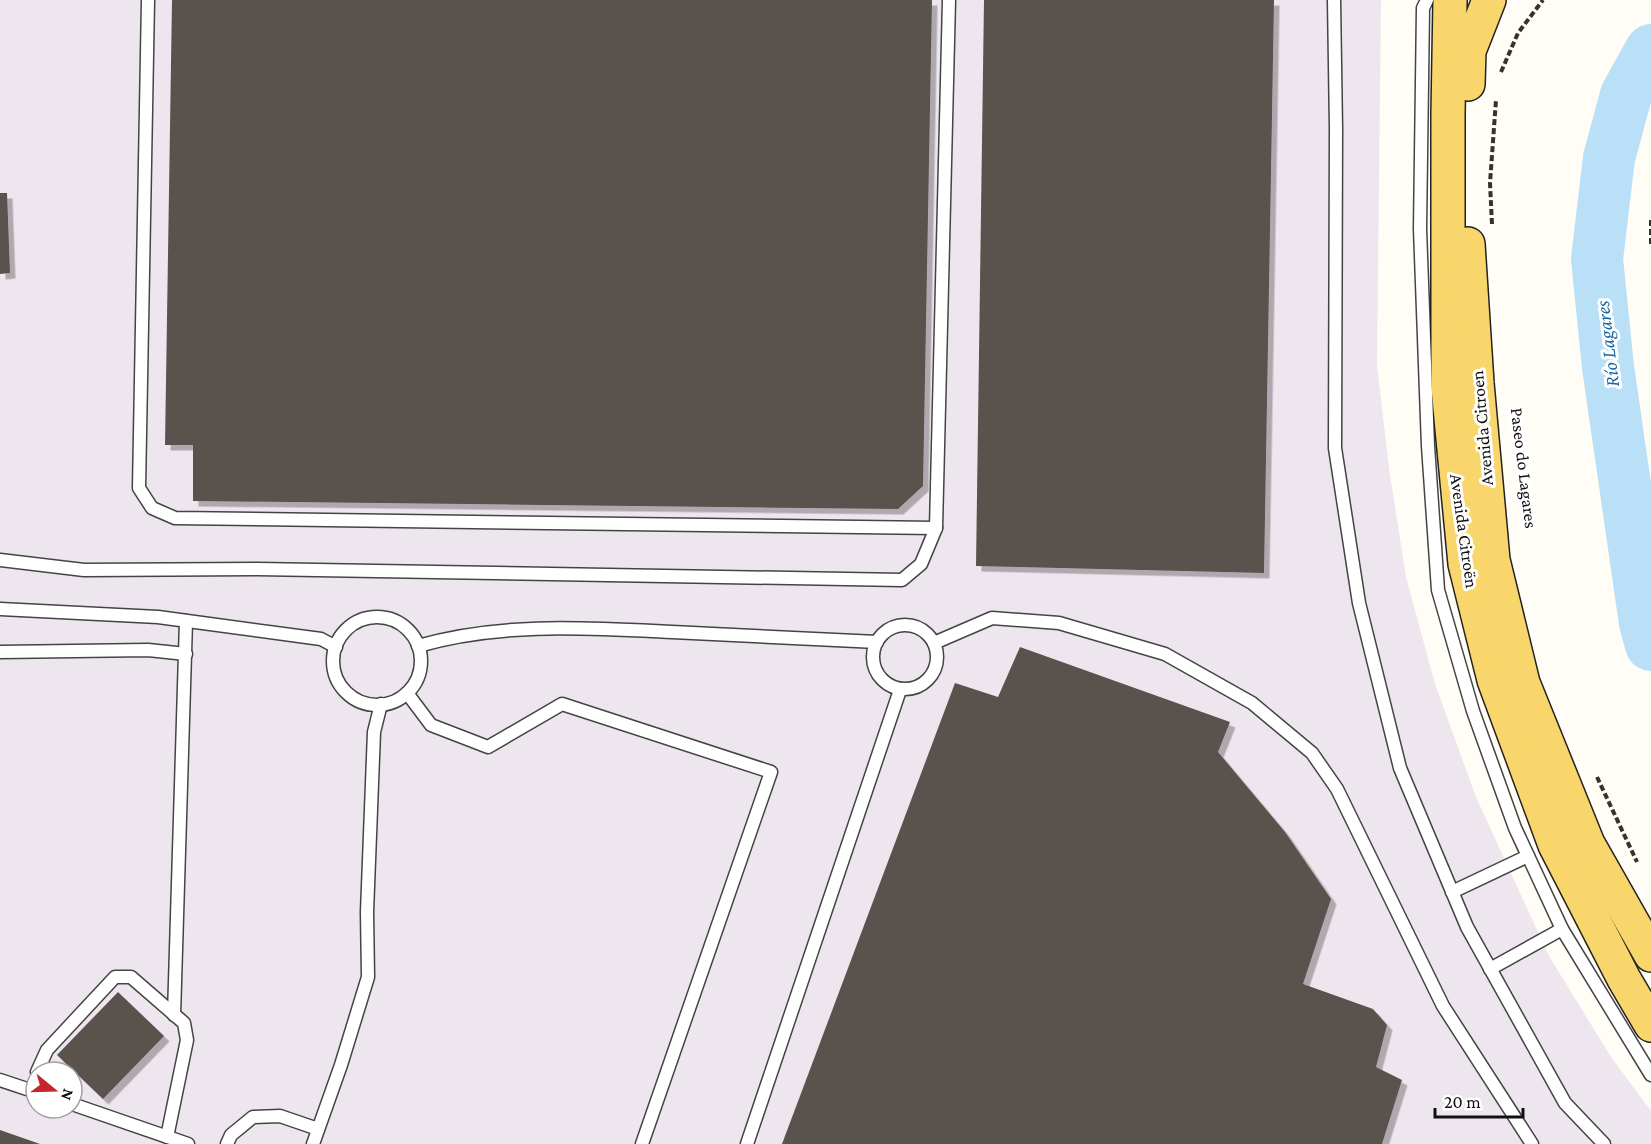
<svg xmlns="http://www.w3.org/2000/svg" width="1651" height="1144" font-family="'Crimson Pro',serif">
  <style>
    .industrial { fill: #eee6ef; fill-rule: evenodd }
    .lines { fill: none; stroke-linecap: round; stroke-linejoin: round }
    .river { stroke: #b9e0f7; stroke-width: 52 }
    .building { fill: #5a524d; filter: url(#shadow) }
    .lane-casing { stroke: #444; stroke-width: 15 }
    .primary-casing { stroke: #222; stroke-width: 36 }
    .path { stroke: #333; stroke-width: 4; stroke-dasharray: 6 3; stroke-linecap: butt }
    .lane { stroke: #fff; stroke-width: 12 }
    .primary { stroke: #f9d66b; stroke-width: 33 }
    .labels { text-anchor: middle; stroke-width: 6; stroke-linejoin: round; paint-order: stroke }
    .street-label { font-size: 18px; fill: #111; stroke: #fff }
    .water-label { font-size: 20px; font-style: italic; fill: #1768a6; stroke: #fff }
  </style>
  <defs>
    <filter id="shadow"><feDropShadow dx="5.5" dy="5.5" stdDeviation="0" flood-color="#0004"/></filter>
  </defs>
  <rect width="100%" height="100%" fill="#fffdf5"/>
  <!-- industrial -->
  <path class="industrial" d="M0,0H1381L1377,365L1389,468L1406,577L1435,684L1476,797L1549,956L1611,1057L1651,1111V1144H0ZM36,1072H72V1108H36Z"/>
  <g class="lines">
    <!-- river -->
    <path class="river" d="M1651,50L1626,95L1609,158L1597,259L1608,367L1645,623L1651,645"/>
  </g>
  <!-- building -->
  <g class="building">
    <path d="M172,0H932L923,486L898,509L193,501V445H165Z"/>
    <path d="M984,0H1274L1264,573L976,566Z"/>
    <path d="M0,193H7L10,273L0,274Z"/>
    <path d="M1020,647L1230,722L1218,752L1285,832L1331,899L1303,984L1373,1009L1387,1025L1376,1067L1402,1080L1382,1144H782L955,683L998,697Z"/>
    <path d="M118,992L164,1036L103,1099L57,1055Z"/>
    <path d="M0,1130L40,1144H0Z"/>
  </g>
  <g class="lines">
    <defs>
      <g id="lane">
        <path d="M148,0L139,488L152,508L175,518L936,528L949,0"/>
        <path d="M1334,0L1336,129L1335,448L1359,603L1400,768L1467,927L1565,1103L1604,1144"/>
        <path d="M1427,0L1423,8L1420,229L1428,446L1438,590L1473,711L1515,828L1562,929L1651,1075"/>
        <path d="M0,560L84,570L257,569L902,580L921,564L936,528"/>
        <path d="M0,609L158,617L321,639L336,647"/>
        <circle cx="377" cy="661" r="44"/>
        <circle cx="905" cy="657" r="32"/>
        <path d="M934,643L992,618L1059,623L1165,654L1252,703L1312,753L1337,789L1443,1006L1532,1144"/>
        <path d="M418,646C500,622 588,628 672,632C740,635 808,639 877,642"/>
        <path d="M0,652L148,650L186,654"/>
        <path d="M407,693L431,725L488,747L562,704L771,772L642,1144"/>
        <path d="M1452,892L1528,856"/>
        <path d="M1490,969L1562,929"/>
        <path d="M174,1015L186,621"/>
        <path d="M37,1072L47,1050L115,977H131L184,1023L187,1040L167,1137"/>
        <path d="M0,1080L36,1092"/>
        <path d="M72,1104L188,1144"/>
        <path d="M227,1144L231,1135L253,1117L280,1116L318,1129"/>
        <path d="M313,1144L341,1065L368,977L367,912L374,732L381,704"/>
        <path d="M747,1144L900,690"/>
      </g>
      <g id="primary">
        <path d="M1450,0L1448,114V387L1465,564L1494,680L1555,845L1624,979L1651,1025"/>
        <path d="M1468,84L1469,51L1489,0"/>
        <path d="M1468,244L1477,383L1493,560L1523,683L1588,844L1651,955"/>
      </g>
    </defs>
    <!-- lane casing -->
    <use href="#lane" class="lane-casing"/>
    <!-- primary casing -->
    <use href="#primary" class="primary-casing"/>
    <!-- path -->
    <g class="path">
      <path d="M1501,72L1518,33L1543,0"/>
      <path d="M1651,220V246"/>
      <path d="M1492,224L1490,183L1496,100"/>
      <path d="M1597,777L1637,862"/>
    </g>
    <!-- lane -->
    <use href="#lane" class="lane"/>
    <!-- primary -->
    <use href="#primary" class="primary"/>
  </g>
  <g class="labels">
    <!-- street labels -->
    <g class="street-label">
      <text transform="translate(1482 428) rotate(-95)" y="6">Avenida Citroen</text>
      <text transform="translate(1524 468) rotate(83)" y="6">Paseo do Lagares</text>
      <text transform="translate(1464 531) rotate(82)" y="6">Avenida Citroën</text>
    </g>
    <!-- water labels -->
    <g class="water-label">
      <text transform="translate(1607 344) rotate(-97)" y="7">Río Lagares</text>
    </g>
  </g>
  <!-- north arrow -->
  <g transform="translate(54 1090) rotate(109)"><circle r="28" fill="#ffffff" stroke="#a0a0a0" stroke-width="1.5"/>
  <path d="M0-4.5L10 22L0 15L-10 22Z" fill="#c4262e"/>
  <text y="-9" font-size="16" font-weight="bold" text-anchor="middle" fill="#111111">N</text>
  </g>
  <!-- scale -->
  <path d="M1435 1108v9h88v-9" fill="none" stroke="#111111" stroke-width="3"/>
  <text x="1444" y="1108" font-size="18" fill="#111111" stroke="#ffffff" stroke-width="4.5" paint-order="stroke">20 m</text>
</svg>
